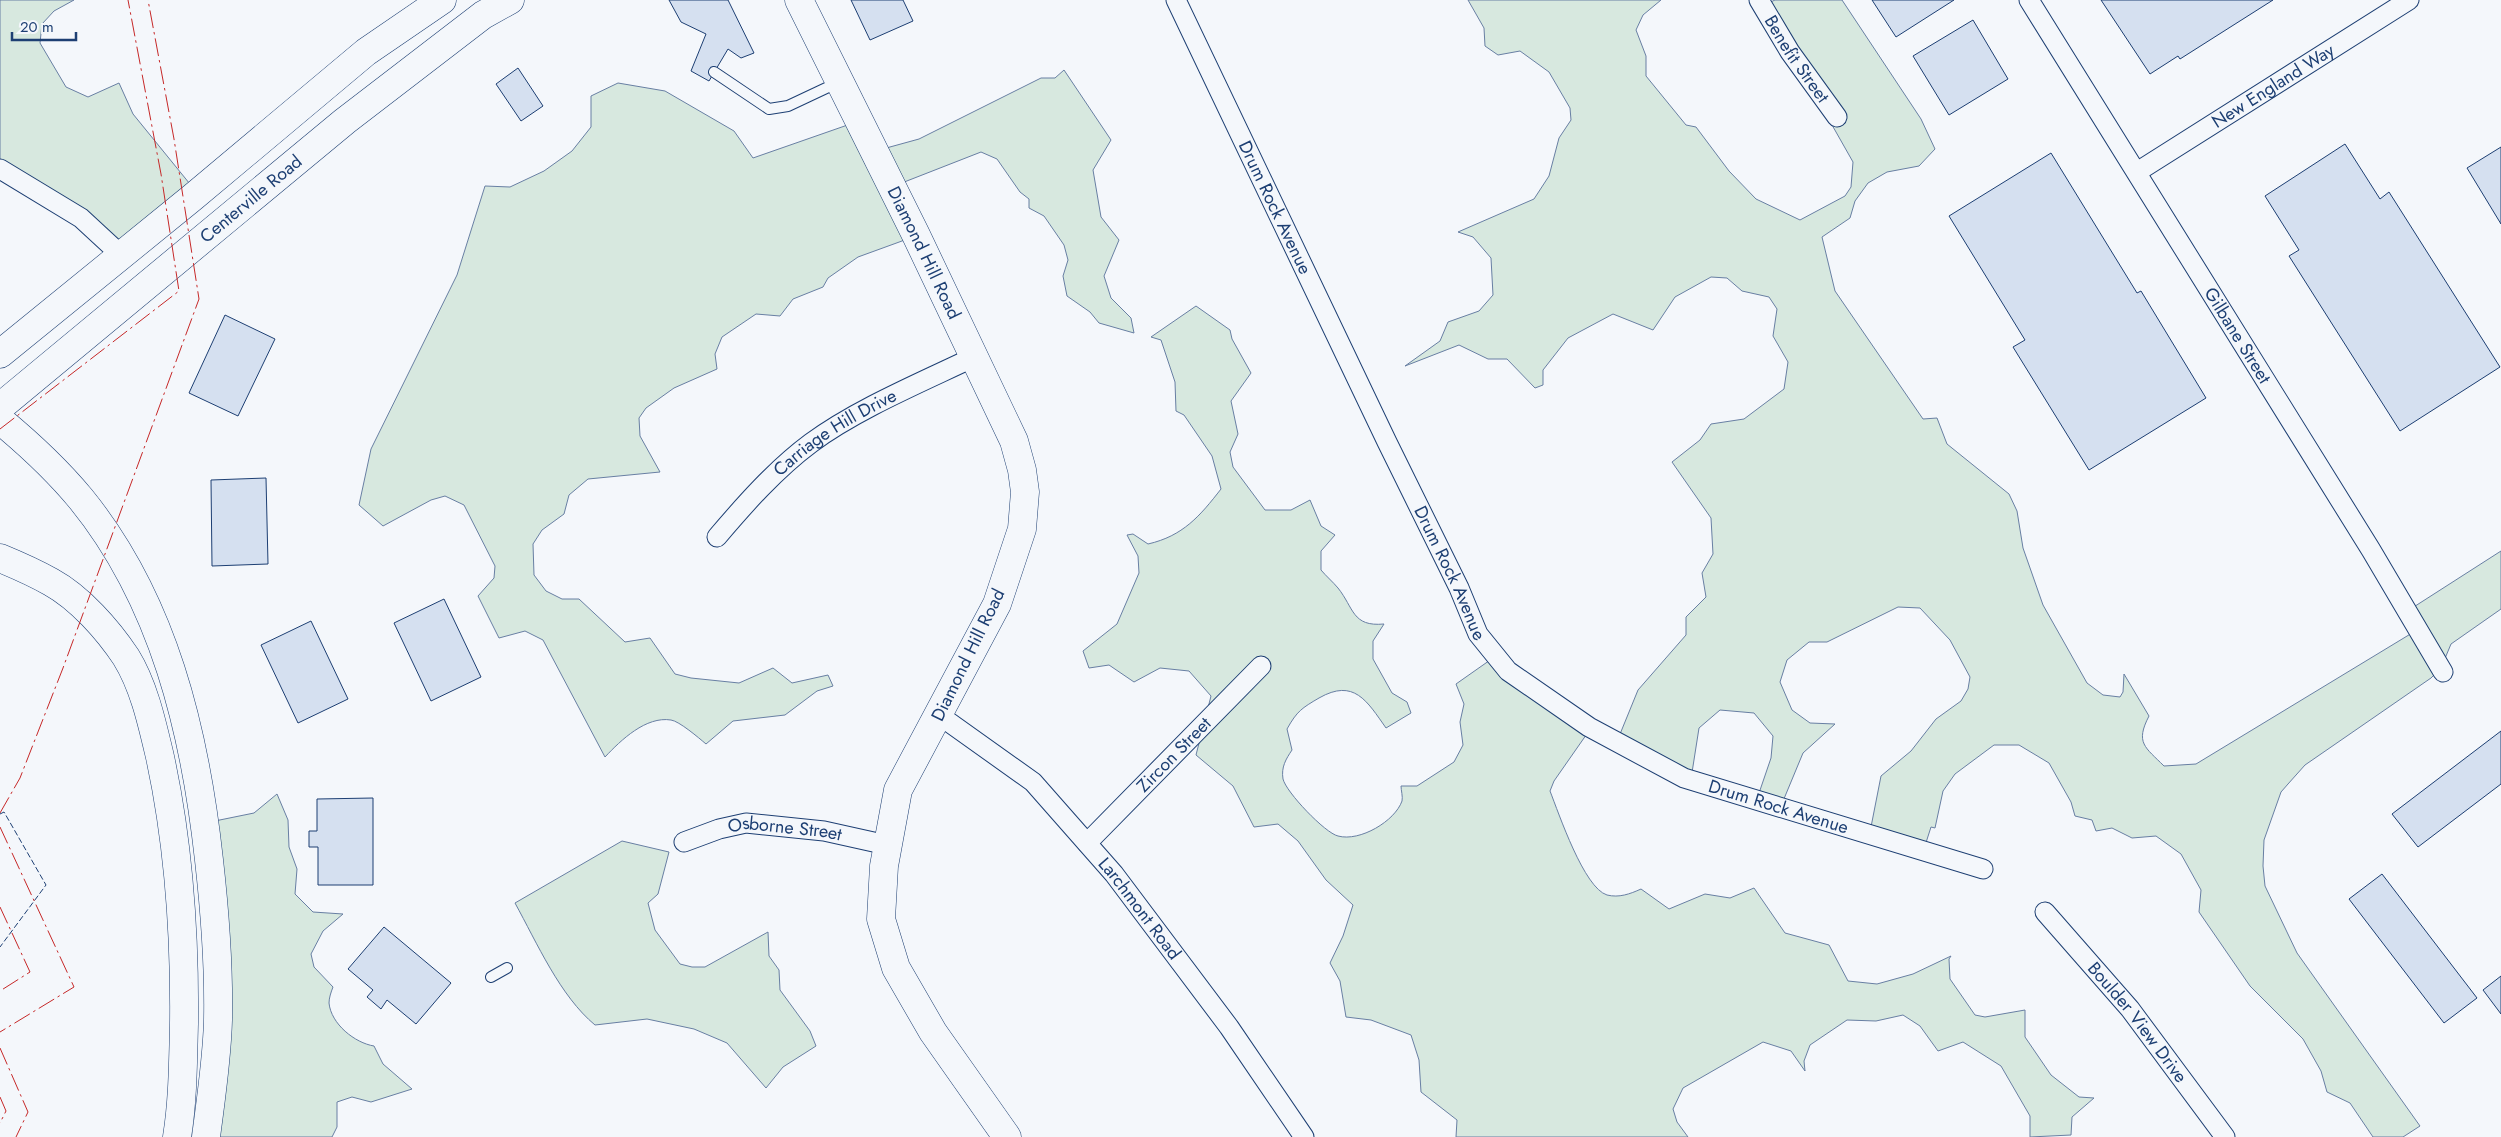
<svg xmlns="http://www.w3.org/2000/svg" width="2501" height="1137" font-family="Jost,sans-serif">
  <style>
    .green { fill: #d7e8df; stroke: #687fa3 }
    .building { fill: #d5e0f0; stroke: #1d3f73 }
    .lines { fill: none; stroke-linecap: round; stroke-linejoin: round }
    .lane-casing { stroke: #1d3f73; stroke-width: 12 }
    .street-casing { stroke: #1d3f73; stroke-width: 21 }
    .secondary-casing { stroke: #1d3f73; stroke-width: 29 }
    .primary-casing { stroke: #1d3f73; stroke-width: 29 }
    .highway-casing { stroke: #1d3f73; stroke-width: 29 }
    .lane { stroke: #f4f7fb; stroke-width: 10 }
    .street { stroke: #f4f7fb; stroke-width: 19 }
    .secondary { stroke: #f4f7fb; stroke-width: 28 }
    .primary { stroke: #f4f7fb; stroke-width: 28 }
    .highway { stroke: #f4f7fb; stroke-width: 28 }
    .fence { stroke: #1d3f73; stroke-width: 1; stroke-dasharray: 6 2.5; stroke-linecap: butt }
    .power { stroke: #c62828; stroke-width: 1; stroke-dasharray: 18 4 2.5 4; stroke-linecap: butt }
    .labels { text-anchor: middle; stroke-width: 4; stroke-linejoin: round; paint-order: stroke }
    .street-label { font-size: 18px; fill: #1d3f73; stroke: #f4f7fb }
  </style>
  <rect width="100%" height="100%" fill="#f4f7fb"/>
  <!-- green -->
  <g class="green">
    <path d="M0,0H74L54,11L42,24L40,43L66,87L88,97L119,83L133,114L194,189L122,250L0,166Z"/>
    <path d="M1468,0H1661L1643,15L1636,30L1646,56V76L1686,125L1696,127L1729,171L1756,199L1800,220L1845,196L1851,187L1853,162L1764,5L1775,0H1842L1921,119L1935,149L1919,166L1887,172L1868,183L1855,201L1850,218L1822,237L1835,291L1923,419L1937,418L1947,444L2009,494L2017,511L2023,548L2043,605L2087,683L2103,695L2120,697L2123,692L2124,674L2149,716C2135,743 2145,747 2164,766L2196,764L2417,630L2409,610L2501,551V609L2451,644L2441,668L2431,678L2305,765L2288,784L2281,792L2264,840L2263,866L2265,886L2297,953L2420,1126L2403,1137H2373L2350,1103L2327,1092L2321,1071L2303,1039L2250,986L2199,912L2201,890L2181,854L2156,836L2132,838L2112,828L2096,831L2092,820L2075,816L2071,802L2049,763L2019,745H1994L1955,774L1943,791L1935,828L1931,827L1923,852L1870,832L1881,776L1911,751L1936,719L1961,701L1968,689L1970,677L1950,640L1920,608L1898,607L1827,642H1809L1787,660L1780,682L1792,710L1810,723L1835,724L1803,753L1781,806L1757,799L1771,758L1773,736L1754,713L1720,710L1699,728L1691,779L1618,739L1638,690L1686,635V617L1706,597L1702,573L1713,554L1711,518L1672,462L1700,440L1711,424L1744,419L1784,389L1788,362L1773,336L1777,309L1769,297L1742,291L1727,278L1711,277L1675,297L1653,330L1613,314L1568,338L1543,370V385L1535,388L1507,359H1488L1459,345L1405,366L1440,341L1448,322L1479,311L1493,295L1491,258L1473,237L1458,232L1534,199L1549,176L1559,138L1571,120L1570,108L1549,72L1520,51L1498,55L1485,46L1484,28Z"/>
    <path d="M1064,70L1111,140L1093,170L1101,217L1119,240L1104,276L1111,298L1131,318L1134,333L1099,323L1090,312L1067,296L1063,276L1068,260L1064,245L1044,216L1029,208V199L1020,192L997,159L981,152L894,186L913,237L858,257L828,278L823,287L793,299L780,316L756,314L722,337L715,354L717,369L674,388L646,408L639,418L640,436L660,472L588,479L569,495L564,514L542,530L533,544L534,575L546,591L562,599H579L625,642L650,638L675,674L691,678L739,683L773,668L792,683L828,675L833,686L817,691L785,715L733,721L706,744C699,738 679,721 671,720C646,716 621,740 605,757L543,640L525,631L499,638L478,596L494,578L495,566L464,505L445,496L431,500L383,526L359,505L371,449L457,275L485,186L510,187L544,171L572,151L591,127V96L618,83L665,91L734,131L753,158L859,121L879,150L919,139L1041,78H1055Z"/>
    <path d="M1196,306L1230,330L1232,339L1251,373L1231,401L1238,434L1230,452L1233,467L1265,510H1291L1310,500L1321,526L1335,535L1321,551V570C1326,576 1333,582 1338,588C1354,608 1352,627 1384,624L1373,641V659L1392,693L1407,702L1411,713L1386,728C1367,701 1354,678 1319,698C1302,708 1297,711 1287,729L1292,750C1286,759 1281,767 1283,779C1286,792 1325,833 1338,836C1360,842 1395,821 1402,801C1403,797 1401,790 1401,786H1417L1454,762L1463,745L1460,722L1464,704L1456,684L1493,658L1591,728L1554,781L1550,791C1559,814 1584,888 1607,895C1619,898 1630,894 1641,889L1669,909L1705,894L1730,898L1754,888L1785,933L1829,945L1848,981L1877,984L1913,974L1951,956L1949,959L1950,979L1975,1015L1985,1017L2025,1010V1037L2051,1075L2079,1097L2094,1098L2072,1117L2071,1135L2030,1137V1116L2001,1066L1963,1042L1938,1051L1920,1026L1903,1015L1876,1021L1847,1020L1810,1045L1804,1061L1805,1071L1791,1051L1763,1042L1683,1088L1673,1109L1677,1122L1688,1137H1456L1457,1120L1421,1092L1419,1060L1411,1035L1371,1020L1346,1017L1340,981L1330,963L1343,936L1353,905L1326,880L1298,841L1278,824L1254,827L1233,786L1196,755L1211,696L1189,671L1160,668L1134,682L1109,665L1089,668L1083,651L1117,624L1139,573L1138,556L1127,535L1133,534L1148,544C1183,536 1200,516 1221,489L1212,456L1184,415L1176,411L1175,382L1161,340L1151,337Z"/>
    <path d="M277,794L288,820L289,847L297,869L295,894L313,912L343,914L323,931L311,954L314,967L333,987C331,992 329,998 329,1003C331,1024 355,1043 374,1046L383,1064L412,1089L371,1102L352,1097L337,1102V1127L332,1137H206L205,823L254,813Z"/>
    <path d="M622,841L669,852L658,894L648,903L655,930L680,964L692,967H705L768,932L769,956L779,970L780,990L810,1031L816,1046L783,1067L766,1088L727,1043L694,1029L647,1019L595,1025C560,996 537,943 515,903Z"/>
  </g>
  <!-- building -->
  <g class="building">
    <path d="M669,0H728L754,53L741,58L728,49L709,81L691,71L706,34L681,22Z"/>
    <path d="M851,0H903L913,21L870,40Z"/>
    <path d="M1872,0H1954L1896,37Z"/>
    <path d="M2101,0H2273L2180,59L2178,56L2150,74Z"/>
    <path d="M1973,20L2008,79L1949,115L1913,56Z"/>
    <path d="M518,68L543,106L521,121L496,84Z"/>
    <path d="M2345,144L2380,199L2389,192L2500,367L2400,431L2289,256L2299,250L2265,196Z"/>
    <path d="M2501,147V224L2467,168Z"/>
    <path d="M2051,153L2137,293L2141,291L2206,398L2089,470L2013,347L2025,340L1949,216Z"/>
    <path d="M225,315L275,339L238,416L189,393Z"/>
    <path d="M266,478L268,564L212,566L211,480Z"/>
    <path d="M444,599L481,677L431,701L394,623Z"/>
    <path d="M311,621L348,699L298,723L261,645Z"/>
    <path d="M2501,731V784L2418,847L2392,814Z"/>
    <path d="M373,798V885H318V847H309V831H317V799Z"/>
    <path d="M2382,874L2477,998L2444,1023L2349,899Z"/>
    <path d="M384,927L451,983L416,1024L387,1000L381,1009L367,997L373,990L348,969Z"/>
    <path d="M2501,976V1014L2483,990Z"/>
  </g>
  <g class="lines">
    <defs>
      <g id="lane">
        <path d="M714,72L769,109L788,106L839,82"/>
        <path d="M491,977L507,968"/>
      </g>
      <g id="street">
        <path id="s1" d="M1176,0L1387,442L1459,588L1478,634L1508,671L1589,727L1684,778L1983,869"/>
        <path id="s2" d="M1759,0L1790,52L1837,117"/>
        <path id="s3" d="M2029,0L2371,550L2443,672"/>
        <path d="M0,169L81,218L121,255"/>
        <path id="s4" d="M2137,172L2409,0"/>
        <path id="s5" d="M717,537C745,504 776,469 811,443C857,409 922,382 974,357"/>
        <path id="s6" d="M939,715L1033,782L1114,874L1229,1027L1304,1137"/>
        <path id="s7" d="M684,842L719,829L746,823L824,831L887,845"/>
        <path id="s8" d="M1087,843L1261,666"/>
        <path id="s9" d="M2045,912L2130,1009L2225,1137"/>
      </g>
      <g id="secondary">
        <path id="s10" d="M799,0L916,235L1014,441L1022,470L1025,492L1022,529L997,604L898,790L884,866L881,919L896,968L933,1032L1007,1137"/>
      </g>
      <g id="primary">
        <path d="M0,354L193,197L366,52L442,0"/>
        <path id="s11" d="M0,407L345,121L483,15L510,0"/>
      </g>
      <g id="highway">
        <path d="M0,420C29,444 57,470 81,499C164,601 195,732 209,860C215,913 219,967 218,1020C217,1059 211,1098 206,1137"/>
        <path d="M0,558C17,565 35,573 51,582C80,598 108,630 126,657C144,686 152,723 160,757C179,845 185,934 184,1024C183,1061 183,1100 177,1137"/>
      </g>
    </defs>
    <!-- lane casing -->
    <use href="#lane" class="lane-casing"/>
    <!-- street casing -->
    <use href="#street" class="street-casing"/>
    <!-- secondary casing -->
    <use href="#secondary" class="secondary-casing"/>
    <!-- primary casing -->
    <use href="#primary" class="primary-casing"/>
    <!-- highway casing -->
    <use href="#highway" class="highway-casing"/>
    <!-- lane -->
    <use href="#lane" class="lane"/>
    <!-- street -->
    <use href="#street" class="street"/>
    <!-- secondary -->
    <use href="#secondary" class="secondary"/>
    <!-- primary -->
    <use href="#primary" class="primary"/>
    <!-- highway -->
    <use href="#highway" class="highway"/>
    <!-- fence -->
    <path class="fence" d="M0,814L4,812L46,885L0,947"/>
    <!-- power -->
    <g class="power">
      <path d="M0,429L179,291L161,174L128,0"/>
      <path d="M0,813L20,778L63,668L199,299L174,139L148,0"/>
      <path d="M0,827L74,987L0,1032"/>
      <path d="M0,907L30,972L0,991"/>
      <path d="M0,1048L28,1112L16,1137"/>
      <path d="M0,1097L6,1111L0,1123"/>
    </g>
  </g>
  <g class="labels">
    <!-- street labels -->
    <g class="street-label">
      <text dy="6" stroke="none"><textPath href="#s2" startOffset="70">Benefit Street</textPath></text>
      <text dy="6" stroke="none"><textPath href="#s4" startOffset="161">New England Way</textPath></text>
      <text dy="6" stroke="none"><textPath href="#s11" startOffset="326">Centerville Road</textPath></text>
      <text dy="6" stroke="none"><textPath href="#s1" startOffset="230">Drum Rock Avenue</textPath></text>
      <text dy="6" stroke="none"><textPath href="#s10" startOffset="282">Diamond Hill Road</textPath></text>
      <text dy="6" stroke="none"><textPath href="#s3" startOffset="395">Gilbane Street</textPath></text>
      <text dy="6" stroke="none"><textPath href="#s5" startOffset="159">Carriage Hill Drive</textPath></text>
      <text dy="6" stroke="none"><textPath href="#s1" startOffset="635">Drum Rock Avenue</textPath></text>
      <text transform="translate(968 655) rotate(-64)" y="6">Diamond Hill Road</text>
      <text dy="6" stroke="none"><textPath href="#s8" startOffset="124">Zircon Street</textPath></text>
      <text dy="6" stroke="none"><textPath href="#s1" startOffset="1055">Drum Rock Avenue</textPath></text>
      <text dy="6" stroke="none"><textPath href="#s7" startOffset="104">Osborne Street</textPath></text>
      <text dy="6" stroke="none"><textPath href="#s6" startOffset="281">Larchmont Road</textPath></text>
      <text dy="6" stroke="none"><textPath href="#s9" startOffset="144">Boulder View Drive</textPath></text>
    </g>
  </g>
  <!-- scale -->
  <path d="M12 32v8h64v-8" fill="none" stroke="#1d3f73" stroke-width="2.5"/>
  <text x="20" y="32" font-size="15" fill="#1d3f73" stroke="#f4f7fb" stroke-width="4" paint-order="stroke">20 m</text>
</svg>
